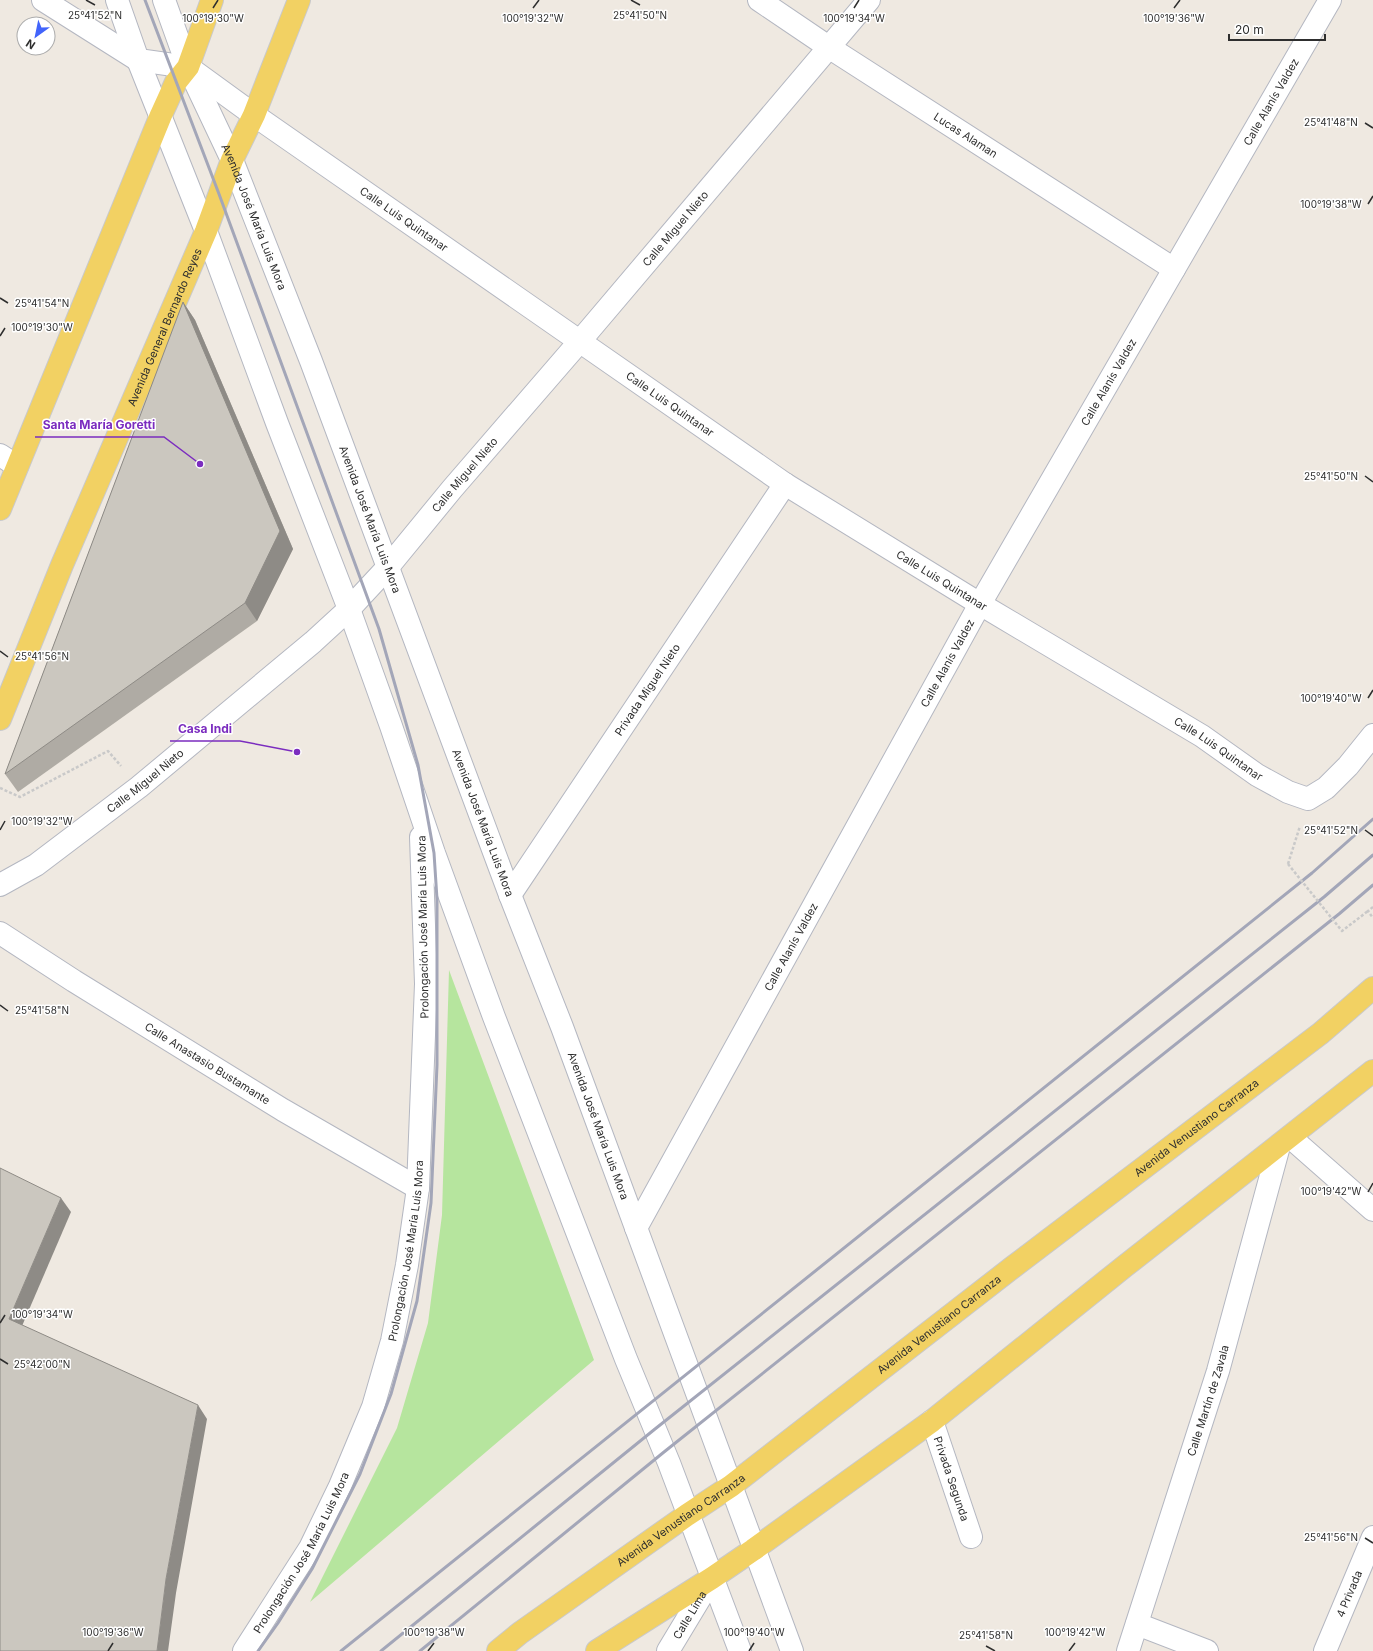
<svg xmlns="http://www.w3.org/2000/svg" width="1373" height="1651" font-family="Inter,sans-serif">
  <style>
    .green { fill: #b6e59e }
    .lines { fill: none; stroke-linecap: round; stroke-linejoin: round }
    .minor-casing { stroke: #b4b7c1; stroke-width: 24 }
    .major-casing { stroke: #c9c9c9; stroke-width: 24 }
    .path { stroke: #c9c9c9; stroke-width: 2.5; stroke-dasharray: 3 2; stroke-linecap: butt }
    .minor { stroke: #fff; stroke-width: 22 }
    .major { stroke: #f2d163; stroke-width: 22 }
    .rail { stroke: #a3a6b8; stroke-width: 3 }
    .path-bridge { stroke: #c9c9c9; stroke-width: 2.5; stroke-dasharray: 3 2; stroke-linecap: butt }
    .wall { fill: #afaba4 }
    .shaded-wall { fill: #8e8b86 }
    .building { fill: #cbc7bf; stroke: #8e8b86 }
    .ticks { fill: none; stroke: #2e2e2e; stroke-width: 1.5 }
    .labels { text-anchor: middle; stroke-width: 3; stroke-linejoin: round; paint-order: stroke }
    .street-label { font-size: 11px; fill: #2e2e2e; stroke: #fff }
    .ticks-label { font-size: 10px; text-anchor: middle; fill: #2e2e2e; stroke: #fff; stroke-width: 3; stroke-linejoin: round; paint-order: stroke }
    .leader { fill: none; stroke: #7b2cbf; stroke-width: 1.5 }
    .callout-dot { fill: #7b2cbf; stroke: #fff; stroke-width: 1.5 }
    .callout-label { font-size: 12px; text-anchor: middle; font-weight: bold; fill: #7b2cbf; stroke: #fff; stroke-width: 3; stroke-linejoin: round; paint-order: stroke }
  </style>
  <rect width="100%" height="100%" fill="#efe9e1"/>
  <!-- green -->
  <path class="green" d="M449,970L594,1360L310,1602L397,1428L428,1323L442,1215Z"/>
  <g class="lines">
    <defs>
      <g id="minor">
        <path id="s1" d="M43,0L138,60L188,67L254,115L785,484L980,604L1202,736L1257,775L1288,792L1308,799L1326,788L1348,766L1373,735"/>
        <path d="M117,0L138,60L206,231L277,423L349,609L391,726L434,853L494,1017L626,1359L669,1463L740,1651"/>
        <path id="s2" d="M164,0L188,67L232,160L311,361L510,895L562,1027L792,1651"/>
        <path id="s3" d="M759,0L830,48L1174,269"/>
        <path d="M0,455L17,466"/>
        <path id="s4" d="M0,885L36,865L139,787L313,642L349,609L388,567L452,489L580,341L869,0"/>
        <path id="s5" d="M510,895L785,484"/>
        <path id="s6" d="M0,933L74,981L283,1110L418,1188"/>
        <path d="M1290,1137L1373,1210"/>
        <path id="s7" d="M636,1228L980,604L1330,0"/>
        <path id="s8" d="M932,1421L971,1537"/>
        <path d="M1137,1624L1207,1651"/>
        <path id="s9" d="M244,1651L310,1548L340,1486L373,1407L392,1341L407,1265L418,1188L426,984L421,837"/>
        <path id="s10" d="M668,1651L712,1578"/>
        <path id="s11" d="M1128,1651L1218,1371L1279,1146"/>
        <path id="s12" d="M1325,1651L1373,1537"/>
      </g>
      <g id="major">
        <path d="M0,509L161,115L176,82L188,67L212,0"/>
        <path id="s13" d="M0,719L62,565L206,231L232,160L254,115L299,0"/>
        <path id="s14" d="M498,1651L520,1633L687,1515L731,1486L1013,1267L1321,1033L1373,988"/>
        <path d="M597,1651L712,1578L753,1550L932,1421L1125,1266L1373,1071"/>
      </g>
    </defs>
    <!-- minor casing -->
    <use href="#minor" class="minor-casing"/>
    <!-- major casing -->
    <use href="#major" class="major-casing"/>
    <!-- path -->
    <g class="path">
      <path d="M0,788L20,797L108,751L121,766"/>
      <path d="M1288,864L1300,826"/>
      <path d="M1373,907L1368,911L1373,918"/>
    </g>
    <!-- minor -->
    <use href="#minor" class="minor"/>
    <!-- major -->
    <use href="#major" class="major"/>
    <!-- rail -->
    <g class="rail">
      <path d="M145,0L219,194L379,629L418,765L434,853L437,899V1065L431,1203L417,1301L391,1394L360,1474L312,1569L278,1623L258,1651"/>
      <path d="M341,1651L1312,873L1373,819"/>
      <path d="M381,1651L655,1429L1324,897L1373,855"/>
      <path d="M420,1651L664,1452L1339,914L1373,885"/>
    </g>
    <!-- path-bridge -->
    <path class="path-bridge" d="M1288,864L1342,931L1368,911"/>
  </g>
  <!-- wall -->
  <path class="wall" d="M183,302L195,320L293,549L257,621L18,792L5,774Z"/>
  <!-- shaded-wall -->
  <g class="shaded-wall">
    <path d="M183,302L195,320L293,549L257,621L245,603Z"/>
    <path d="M61,1198L71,1212L19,1333L9,1319Z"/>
    <path d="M198,1405L207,1419L176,1593L168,1651H157L166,1579Z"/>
  </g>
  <!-- building -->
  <g class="building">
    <path d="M183,302L280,531L245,603L5,774Z"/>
    <path d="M0,1168L61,1198L9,1319L198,1405L166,1579L157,1651H0Z"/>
  </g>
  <!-- ticks -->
  <path class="ticks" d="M86,0L95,5M631,0L640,5M213,8L218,0M533,8L539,0M854,8L859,0M1174,8L1180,0M1365,123L1373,128M1368,204L1373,196M0,298L8,303M0,336L5,328M1365,476L1373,482M0,651L8,657M1368,698L1373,690M0,830L5,821M1365,830L1373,836M0,1005L8,1011M1368,1192L1373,1183M0,1323L5,1315M0,1359L8,1364M1365,1538L1373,1543M986,1646L995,1651M108,1651L113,1643M428,1651L434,1643M749,1651L754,1643M1069,1651L1075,1643"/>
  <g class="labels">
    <!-- street labels -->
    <g class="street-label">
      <text dy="4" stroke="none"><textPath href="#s7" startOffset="1293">Calle Alanís Valdez</textPath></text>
      <text dy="4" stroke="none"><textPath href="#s3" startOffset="247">Lucas Alaman</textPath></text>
      <text dy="4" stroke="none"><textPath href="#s2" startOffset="235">Avenida José María Luis Mora</textPath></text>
      <text dy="4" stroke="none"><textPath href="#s1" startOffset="427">Calle Luis Quintanar</textPath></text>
      <text dy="4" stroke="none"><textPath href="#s4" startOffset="947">Calle Miguel Nieto</textPath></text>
      <text dy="4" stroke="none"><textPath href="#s13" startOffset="425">Avenida General Bernardo Reyes</textPath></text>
      <text dy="4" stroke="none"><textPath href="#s7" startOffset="969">Calle Alanís Valdez</textPath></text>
      <text dy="4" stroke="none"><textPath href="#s1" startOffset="751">Calle Luis Quintanar</textPath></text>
      <text dy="4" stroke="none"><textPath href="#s4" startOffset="623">Calle Miguel Nieto</textPath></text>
      <text dy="4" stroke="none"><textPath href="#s2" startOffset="559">Avenida José María Luis Mora</textPath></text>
      <text dy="4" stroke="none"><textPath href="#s1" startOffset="1075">Calle Luis Quintanar</textPath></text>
      <text dy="4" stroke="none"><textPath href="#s7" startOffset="645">Calle Alanís Valdez</textPath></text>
      <text dy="4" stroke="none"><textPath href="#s5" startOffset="247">Privada Miguel Nieto</textPath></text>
      <text dy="4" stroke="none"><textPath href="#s1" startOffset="1399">Calle Luis Quintanar</textPath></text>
      <text dy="4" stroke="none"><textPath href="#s4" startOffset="179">Calle Miguel Nieto</textPath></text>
      <text dy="4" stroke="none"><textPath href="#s2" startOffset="883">Avenida José María Luis Mora</textPath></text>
      <text transform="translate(423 927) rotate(-91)" y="4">Prolongación José María Luis Mora</text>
      <text dy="4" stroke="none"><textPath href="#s7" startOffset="321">Calle Alanís Valdez</textPath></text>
      <text dy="4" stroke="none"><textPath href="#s6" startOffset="245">Calle Anastasio Bustamante</textPath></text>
      <text dy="4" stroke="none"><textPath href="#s2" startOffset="1207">Avenida José María Luis Mora</textPath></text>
      <text dy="4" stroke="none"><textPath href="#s14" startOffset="873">Avenida Venustiano Carranza</textPath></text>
      <text dy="4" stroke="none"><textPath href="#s9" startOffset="437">Prolongación José María Luis Mora</textPath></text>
      <text dy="4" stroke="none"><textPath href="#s14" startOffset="549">Avenida Venustiano Carranza</textPath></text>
      <text dy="4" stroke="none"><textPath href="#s11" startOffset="263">Calle Martín de Zavala</textPath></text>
      <text dy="4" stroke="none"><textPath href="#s8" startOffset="61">Privada Segunda</textPath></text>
      <text dy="4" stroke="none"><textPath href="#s14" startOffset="225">Avenida Venustiano Carranza</textPath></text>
      <text dy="4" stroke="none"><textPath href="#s9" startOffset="114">Prolongación José María Luis Mora</textPath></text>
      <text dy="4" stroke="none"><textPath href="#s12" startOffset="62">4 Privada</textPath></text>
      <text dy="4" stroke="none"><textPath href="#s10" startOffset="42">Calle Lima</textPath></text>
    </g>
  </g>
  <g class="ticks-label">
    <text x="640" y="19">25°41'50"N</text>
    <text x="95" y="19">25°41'52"N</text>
    <text x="213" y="22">100°19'30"W</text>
    <text x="533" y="22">100°19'32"W</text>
    <text x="854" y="22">100°19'34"W</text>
    <text x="1174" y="22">100°19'36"W</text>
    <text x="1331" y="126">25°41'48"N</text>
    <text x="1331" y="208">100°19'38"W</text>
    <text x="42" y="307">25°41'54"N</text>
    <text x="42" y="331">100°19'30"W</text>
    <text x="1331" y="480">25°41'50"N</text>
    <text x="42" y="660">25°41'56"N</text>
    <text x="1331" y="702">100°19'40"W</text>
    <text x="42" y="825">100°19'32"W</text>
    <text x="1331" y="834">25°41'52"N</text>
    <text x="42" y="1014">25°41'58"N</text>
    <text x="1331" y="1195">100°19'42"W</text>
    <text x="42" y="1318">100°19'34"W</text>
    <text x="42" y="1368">25°42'00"N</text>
    <text x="1331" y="1541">25°41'56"N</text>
    <text x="113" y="1636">100°19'36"W</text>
    <text x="434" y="1636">100°19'38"W</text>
    <text x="754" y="1636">100°19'40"W</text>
    <text x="1075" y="1636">100°19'42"W</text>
    <text x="986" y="1639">25°41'58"N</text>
  </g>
  <!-- callouts -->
  <path class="leader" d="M200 464L164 437H35M297 752L240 741H170"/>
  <g class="callout-dot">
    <circle cx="200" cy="464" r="4"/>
    <circle cx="297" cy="752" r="4"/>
  </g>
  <g class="callout-label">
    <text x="99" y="429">Santa María Goretti</text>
    <text x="205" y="733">Casa Indi</text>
  </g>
  <!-- north arrow -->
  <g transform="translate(36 36) rotate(213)"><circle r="19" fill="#ffffff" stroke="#ababab"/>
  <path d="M0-3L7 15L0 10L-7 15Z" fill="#4264fb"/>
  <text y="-6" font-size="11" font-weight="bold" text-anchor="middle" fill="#2e2e2e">N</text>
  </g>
  <!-- scale -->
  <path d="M1229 34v6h96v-6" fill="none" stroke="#2e2e2e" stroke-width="2"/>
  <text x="1235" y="34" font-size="12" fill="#2e2e2e" stroke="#ffffff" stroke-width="3" paint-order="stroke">20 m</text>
</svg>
